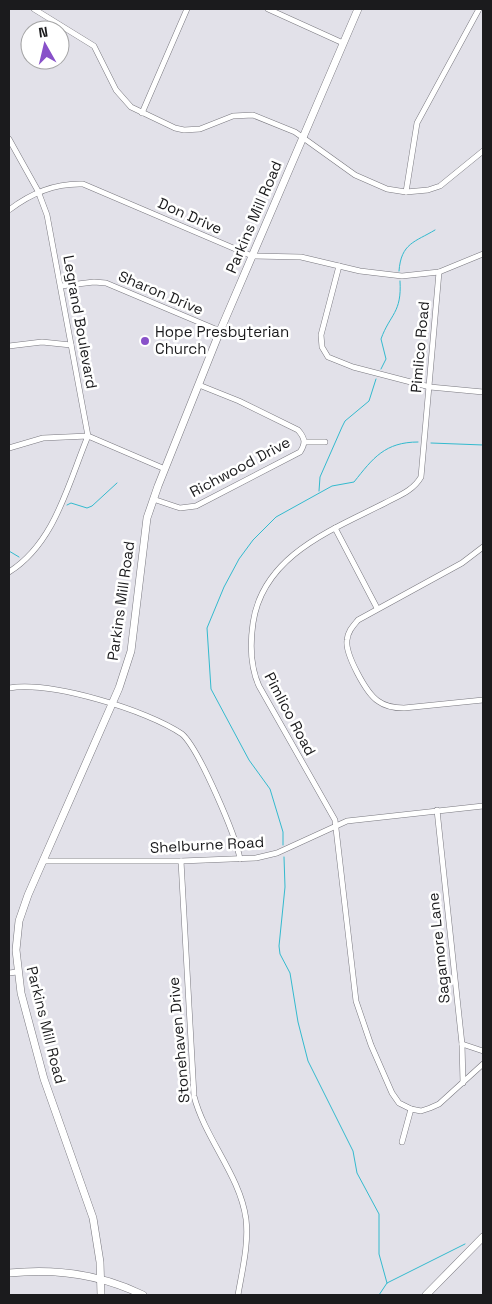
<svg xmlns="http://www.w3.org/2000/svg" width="492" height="1304" font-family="'Space Grotesk',sans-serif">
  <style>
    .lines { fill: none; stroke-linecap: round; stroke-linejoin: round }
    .stream { stroke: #33bace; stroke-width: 1 }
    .street-casing { stroke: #79787f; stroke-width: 6 }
    .secondary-casing { stroke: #79787f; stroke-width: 8 }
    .street { stroke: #fff; stroke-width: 5 }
    .secondary { stroke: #fff; stroke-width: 7 }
    .poi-dot { fill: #8851c9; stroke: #fff; stroke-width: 2 }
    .labels { text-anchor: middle; stroke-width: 5; stroke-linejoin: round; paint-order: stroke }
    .street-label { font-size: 15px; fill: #1b1b1d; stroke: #fff }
    .poi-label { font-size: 15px; fill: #1b1b1d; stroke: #fff; text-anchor: start }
  </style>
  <rect width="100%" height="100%" fill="#e2e1e9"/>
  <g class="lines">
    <!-- stream -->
    <g class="stream">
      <path d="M399,271C401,243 415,242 435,230"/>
      <path d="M381,369L386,359L381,339C390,314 402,313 400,281"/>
      <path d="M431,443L483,445"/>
      <path d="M319,491L320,477L342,427L345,421L369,401L376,379"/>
      <path d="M67,505L71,503L87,508L92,506L117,483"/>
      <path d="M9,551L19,557"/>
      <path d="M283,845V832L270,789L249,760L211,689L207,628L224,587L239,559L253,540L276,517L332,486L354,482C373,458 385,442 418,442"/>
      <path d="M284,857L285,887L279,946L280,954L290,973L298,1022L308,1061L353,1151L357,1173L379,1214V1254L387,1283"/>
      <path d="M379,1295L387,1283L465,1244"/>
    </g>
    <defs>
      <g id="street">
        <path d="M34,9L94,46L116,90L131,107L175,128L184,130L200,129L233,116L253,115L295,132L355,175L387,189L406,192L428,190L440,186L483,151"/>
        <path d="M268,9L343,43"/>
        <path d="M142,113L187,9"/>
        <path d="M9,139L38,191L47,215L88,436L165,469"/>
        <path d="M406,192L417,123L479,9"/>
        <path d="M9,210C31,193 55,183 83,184L252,256L301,257L360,271L402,276L439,272L483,254"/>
        <path d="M339,266L321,335L322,347L328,357L353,367L430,387L483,392"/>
        <path d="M439,272L421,477C413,491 398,496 385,503C332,530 263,555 253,623C250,644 250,666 259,686L335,820L356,1001L371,1045L392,1093L399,1103L411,1109L421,1111L430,1108L439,1104L483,1064"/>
        <path d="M61,286L94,282L106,283L220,331"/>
        <path d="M9,346L42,342L71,345"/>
        <path d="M305,442H325"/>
        <path d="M9,448L43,438L88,436C68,484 55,543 9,572"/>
        <path d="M153,499L180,508L196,506L300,452C306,443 305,438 298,430L239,401L199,385"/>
        <path d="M335,528L377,608"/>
        <path d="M483,547L462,563L358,620C353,626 348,631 347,640C345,654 366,693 378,701C386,707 394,708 404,708L483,700"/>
        <path d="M9,688C51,681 147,710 182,734C199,749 236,836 240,859"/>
        <path d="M437,810L462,1044L463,1083"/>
        <path d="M43,861H181L256,858L277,853L347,821L483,806"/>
        <path d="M181,861L194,1096C205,1139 240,1175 246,1219C249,1244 242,1271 238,1295"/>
        <path d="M9,973L17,972"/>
        <path d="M462,1044L483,1051"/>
        <path d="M402,1142L411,1109"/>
      </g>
      <g id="secondary">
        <path d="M9,1273C56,1268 100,1274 143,1295"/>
        <path d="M101,1295L100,1262L93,1218L44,1079L21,993L16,950L19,921L28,895L119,688L131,651L147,518L158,486L220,331L358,9"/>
        <path d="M426,1295L483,1237"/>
      </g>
    </defs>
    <!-- street casing -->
    <use href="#street" class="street-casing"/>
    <!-- secondary casing -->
    <use href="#secondary" class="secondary-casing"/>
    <!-- street -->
    <use href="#street" class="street"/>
    <!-- secondary -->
    <use href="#secondary" class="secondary"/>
  </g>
  <!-- markers -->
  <circle class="poi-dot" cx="145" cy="341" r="5"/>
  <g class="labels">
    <!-- street labels -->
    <g class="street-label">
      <text transform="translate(190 216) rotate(24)" y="5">Don Drive</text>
      <text transform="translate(254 217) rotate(-67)" y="5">Parkins Mill Road</text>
      <text transform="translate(161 293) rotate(23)" y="5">Sharon Drive</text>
      <text transform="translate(80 322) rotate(80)" y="5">Legrand Boulevard</text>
      <text transform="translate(420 347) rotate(-85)" y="5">Pimlico Road</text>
      <text transform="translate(240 467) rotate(-28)" y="5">Richwood Drive</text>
      <text transform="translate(121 601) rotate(-82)" y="5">Parkins Mill Road</text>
      <text transform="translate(290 714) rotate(62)" y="5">Pimlico Road</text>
      <text transform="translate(207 845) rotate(-3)" y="5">Shelburne Road</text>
      <text transform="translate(439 948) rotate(-96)" y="5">Sagamore Lane</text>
      <text transform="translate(46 1025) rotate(76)" y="5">Parkins Mill Road</text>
      <text transform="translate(179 1040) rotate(-95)" y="5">Stonehaven Drive</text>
    </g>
    <!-- poi labels -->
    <g class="poi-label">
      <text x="155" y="337">Hope Presbyterian<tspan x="155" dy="17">Church</tspan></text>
    </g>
  </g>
  <!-- border -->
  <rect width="492" height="1304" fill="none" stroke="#1b1b1d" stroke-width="20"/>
  <!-- north arrow -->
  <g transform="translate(45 45) rotate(352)"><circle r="24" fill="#ffffff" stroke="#a4a4a5"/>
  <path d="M0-4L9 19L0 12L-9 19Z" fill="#8851c9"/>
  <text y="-8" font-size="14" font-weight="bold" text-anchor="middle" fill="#1b1b1d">N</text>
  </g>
</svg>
